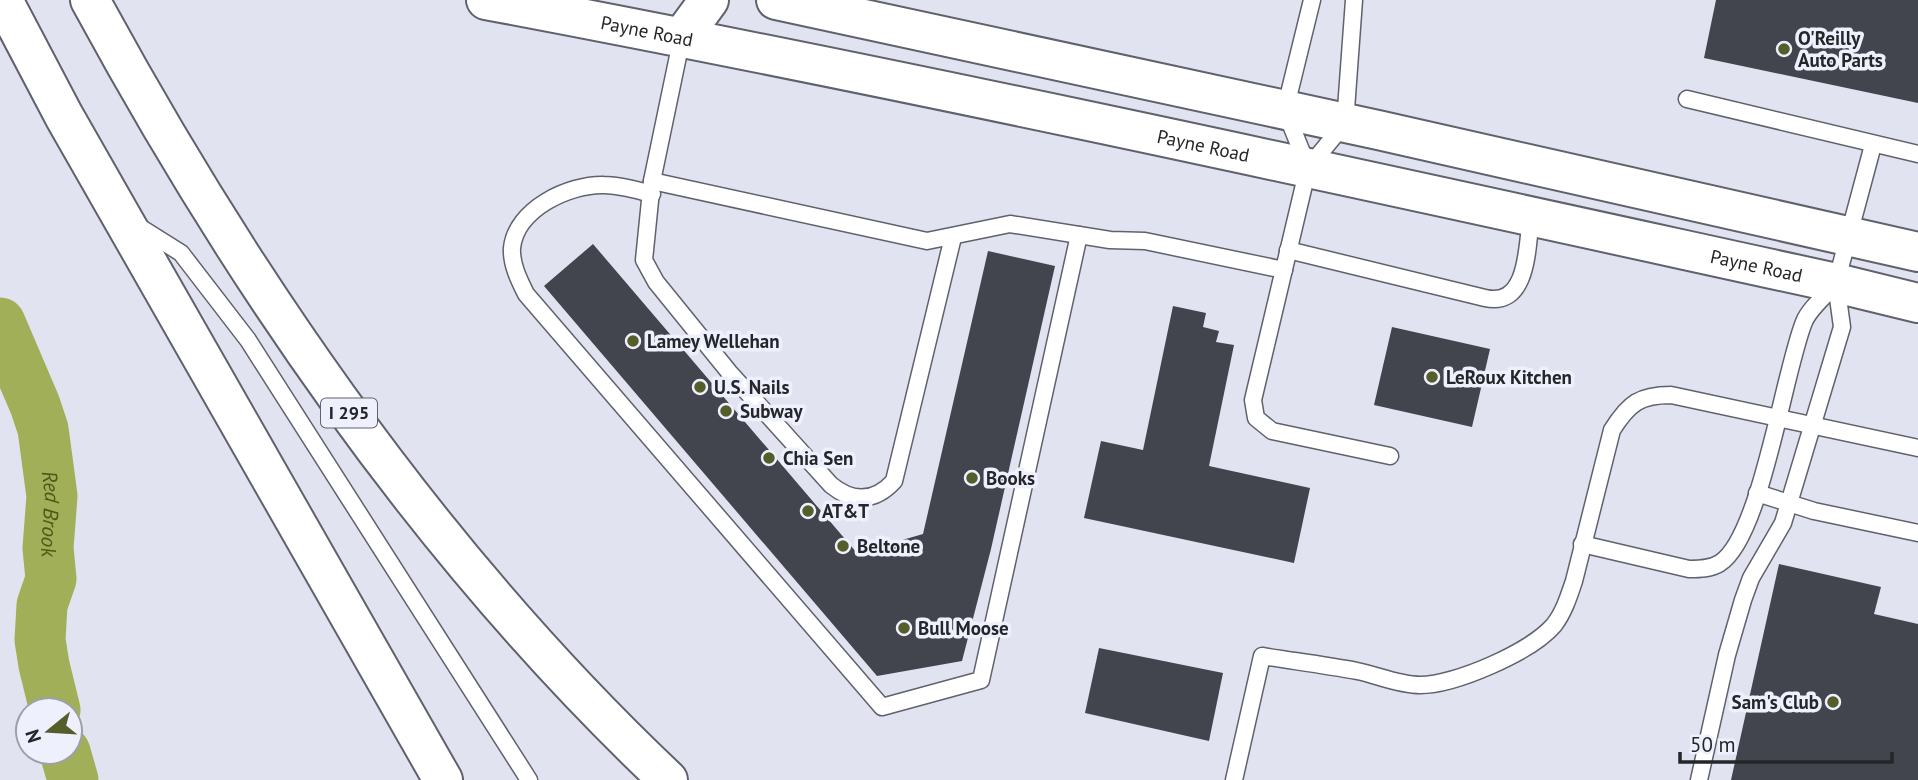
<svg xmlns="http://www.w3.org/2000/svg" width="1918" height="780" font-family="'PT Sans',sans-serif">
  <style>
    .lines { fill: none; stroke-linecap: round; stroke-linejoin: round }
    .river { stroke: #a1af59; stroke-width: 51 }
    .building { fill: #42444e }
    .lane-casing { stroke: #5f626c; stroke-width: 19 }
    .secondary-casing { stroke: #5f626c; stroke-width: 42 }
    .primary-casing { stroke: #5f626c; stroke-width: 42 }
    .highway-casing { stroke: #5f626c; stroke-width: 42 }
    .lane { stroke: #fff; stroke-width: 16 }
    .secondary { stroke: #fff; stroke-width: 38 }
    .primary { stroke: #fff; stroke-width: 38 }
    .highway { stroke: #fff; stroke-width: 38 }
    .poi-dot { fill: #555d2b; stroke: #eef1fd; stroke-width: 2.5 }
    .labels { text-anchor: middle; stroke-width: 7; stroke-linejoin: round; paint-order: stroke }
    .shield { fill: #eef1fd; stroke: #616369; stroke-width: 2 }
    .shield-label { font-size: 18px; font-weight: bold; fill: #25262a }
    .street-label { font-size: 19px; fill: #25262a; stroke: #eef1fd }
    .poi-label { font-size: 19px; font-weight: bold; fill: #25262a; stroke: #eef1fd; text-anchor: start }
    .water-label { font-size: 21px; font-style: italic; fill: #4f5819; stroke: #eef1fd }
  </style>
  <rect width="100%" height="100%" fill="#e1e4f0"/>
  <g class="lines">
    <!-- river -->
    <g class="river">
      <path id="s1" d="M0,323L35,405L43,429L52,496L48,548L51,579L42,605L40,640L44,665L55,710"/>
      <path d="M65,752L73,780"/>
    </g>
  </g>
  <!-- building -->
  <g class="building">
    <path d="M1716,0H1918V103L1704,58Z"/>
    <path d="M593,244L857,553L923,534L988,251L1055,266L991,549L962,661L877,676L544,286Z"/>
    <path d="M1173,306L1206,313L1203,327L1219,331L1216,342L1234,345L1209,466L1310,488L1294,563L1084,518L1101,441L1143,450Z"/>
    <path d="M1392,327L1490,349L1472,427L1374,405Z"/>
    <path d="M1779,564L1881,587L1874,614L1918,624V780H1731Z"/>
    <path d="M1099,648L1223,673L1209,741L1085,713Z"/>
  </g>
  <g class="lines">
    <defs>
      <g id="lane">
        <path d="M1354,0L1345,123L1308,168L1253,400L1256,418L1272,431L1390,456"/>
        <path d="M682,37L652,181L644,260L656,282L729,372L831,485C853,503 875,502 894,481L953,237"/>
        <path d="M1687,99L1918,154"/>
        <path d="M1307,165L1285,110L1312,0"/>
        <path d="M652,181L927,241L1010,224L1110,240L1145,241L1284,270"/>
        <path d="M652,194C636,190 620,185 604,185C569,184 516,209 512,248C511,264 519,280 526,294L882,707L981,680L1079,235"/>
        <path d="M138,226L181,253L248,340L529,780"/>
        <path d="M1288,250L1485,298C1529,308 1527,245 1531,216"/>
        <path d="M1757,493L1814,511L1918,533"/>
        <path d="M1582,544L1689,569C1699,569 1711,569 1720,563C1761,537 1784,371 1804,322C1809,309 1825,296 1835,285"/>
        <path d="M1234,780L1262,656C1293,661 1325,665 1357,671C1377,675 1399,685 1420,685C1455,685 1531,652 1554,625C1564,612 1569,596 1574,581L1612,430C1629,403 1640,395 1671,395L1918,448"/>
        <path d="M1699,780L1727,655L1743,600L1751,578L1783,523L1842,327L1836,283L1873,145"/>
      </g>
      <path id="secondary" d="M682,37L709,0"/>
      <g id="primary">
        <path id="s2" d="M486,0C938,85 1387,185 1836,283L1918,303"/>
        <path d="M776,0L1378,130L1918,252"/>
      </g>
      <g id="highway">
        <path d="M3,0L64,116L443,780"/>
        <path d="M90,0C244,284 432,557 668,780"/>
      </g>
    </defs>
    <!-- lane casing -->
    <use href="#lane" class="lane-casing"/>
    <!-- secondary casing -->
    <use href="#secondary" class="secondary-casing"/>
    <!-- primary casing -->
    <use href="#primary" class="primary-casing"/>
    <!-- highway casing -->
    <use href="#highway" class="highway-casing"/>
    <!-- lane -->
    <use href="#lane" class="lane"/>
    <!-- secondary -->
    <use href="#secondary" class="secondary"/>
    <!-- primary -->
    <use href="#primary" class="primary"/>
    <!-- highway -->
    <use href="#highway" class="highway"/>
  </g>
  <!-- markers -->
  <g class="poi-dot">
    <circle cx="1784" cy="49" r="7"/>
    <circle cx="633" cy="341" r="7"/>
    <circle cx="1432" cy="377" r="7"/>
    <circle cx="700" cy="387" r="7"/>
    <circle cx="726" cy="411" r="7"/>
    <circle cx="769" cy="458" r="7"/>
    <circle cx="972" cy="478" r="7"/>
    <circle cx="808" cy="511" r="7"/>
    <circle cx="843" cy="546" r="7"/>
    <circle cx="904" cy="628" r="7"/>
    <circle cx="1833" cy="702" r="7"/>
  </g>
  <g class="labels">
    <!-- shield labels -->
    <rect class="shield" x="321" y="398.5" width="56" height="29" rx="5"/>
    <g class="shield-label">
      <text x="349" y="419">I 295</text>
    </g>
    <!-- street labels -->
    <g class="street-label">
      <text dy="7" stroke="none"><textPath href="#s2" startOffset="164">Payne Road</textPath></text>
      <text dy="7" stroke="none"><textPath href="#s2" startOffset="732">Payne Road</textPath></text>
      <text dy="7" stroke="none"><textPath href="#s2" startOffset="1298">Payne Road</textPath></text>
    </g>
    <!-- poi labels -->
    <g class="poi-label">
      <text x="1798" y="45">O'Reilly<tspan x="1798" dy="22">Auto Parts</tspan></text>
      <text x="647" y="348">Lamey Wellehan</text>
      <text x="1446" y="384">LeRoux Kitchen</text>
      <text x="714" y="394">U.S. Nails</text>
      <text x="740" y="418">Subway</text>
      <text x="783" y="465">Chia Sen</text>
      <text x="986" y="485">Books</text>
      <text x="822" y="518">AT&amp;T</text>
      <text x="857" y="553">Beltone</text>
      <text x="918" y="635">Bull Moose</text>
      <text x="1819" y="709" text-anchor="end">Sam's Club</text>
    </g>
    <!-- water labels -->
    <g class="water-label">
      <text dy="7" stroke="none"><textPath href="#s1" startOffset="200">Red Brook</textPath></text>
    </g>
  </g>
  <!-- north arrow -->
  <g transform="translate(49 731) rotate(252)"><circle r="33" fill="#eef1fd" stroke="#9ea0a9" stroke-width="2"/>
  <path d="M0-5L12 26L0 18L-12 26Z" fill="#555d2b"/>
  <text y="-10" font-size="19" font-weight="bold" text-anchor="middle" fill="#25262a">N</text>
  </g>
  <!-- scale -->
  <path d="M1680 752v10h212v-10" fill="none" stroke="#25262a" stroke-width="3.5"/>
  <text x="1690" y="752" font-size="21" fill="#25262a" stroke="#eef1fd" stroke-width="5" paint-order="stroke">50 m</text>
</svg>
